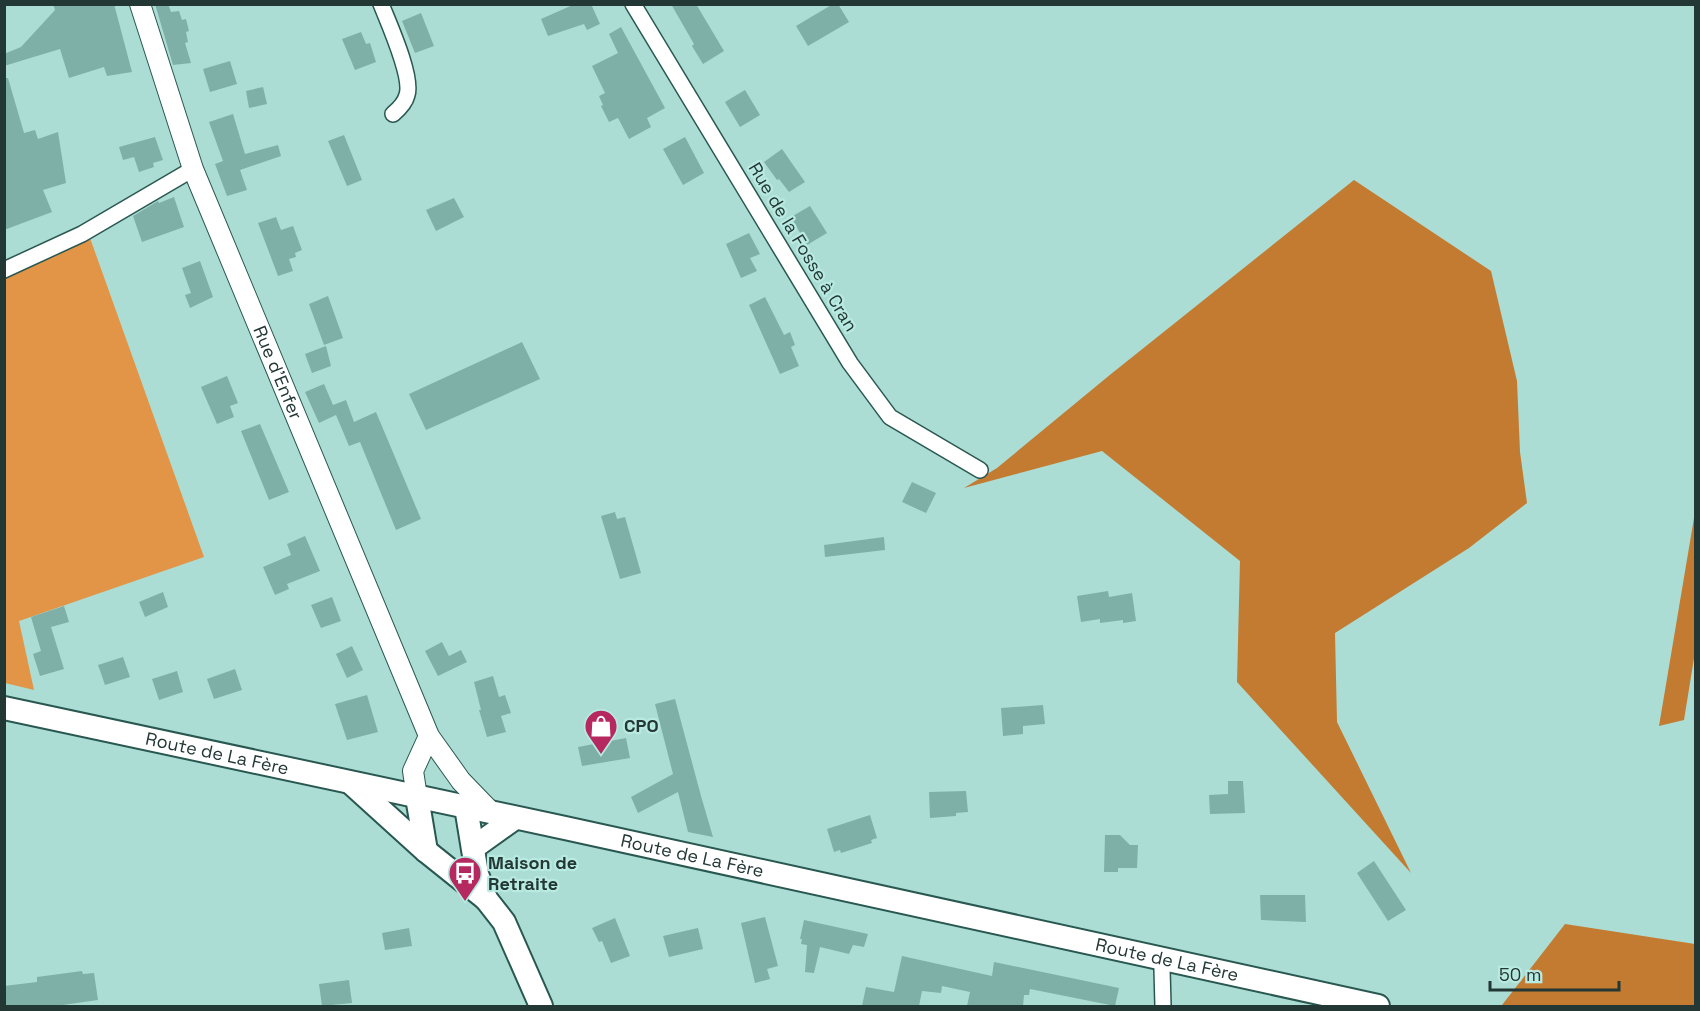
<svg xmlns="http://www.w3.org/2000/svg" width="1700" height="1011" font-family="'Space Grotesk',sans-serif">
  <style>
    .green { fill: #e29447 }
    .forest { fill: #c37b32 }
    .building { fill: #7fb0a7 }
    .lines { fill: none; stroke-linecap: round; stroke-linejoin: round }
    .minor-casing { stroke: #295851; stroke-width: 18 }
    .tertiary-casing { stroke: #295851; stroke-width: 22 }
    .secondary-casing { stroke: #295851; stroke-width: 26 }
    .minor { stroke: #fff; stroke-width: 15 }
    .tertiary { stroke: #fff; stroke-width: 20 }
    .secondary { stroke: #fff; stroke-width: 22 }
    .labels { text-anchor: middle; stroke-width: 4.5; stroke-linejoin: round; paint-order: stroke }
    .street-label { font-size: 18px; fill: #233734; stroke: #b8eae1 }
    .poi-label { font-size: 18px; font-weight: bold; fill: #233734; stroke: #b8eae1; text-anchor: start }
  </style>
  <rect width="100%" height="100%" fill="#abddd4"/>
  <!-- green -->
  <path class="green" d="M90,238L204,557L19,621L34,690L5,683L4,276Z"/>
  <!-- forest -->
  <g class="forest">
    <path d="M1354,180L1491,271L1517,381L1520,452L1527,503L1469,548L1335,633L1337,722L1411,873L1237,682L1240,561L1102,451L964,488L997,468L1111,374Z"/>
    <path d="M1695,512V652L1684,720L1659,726Z"/>
    <path d="M1565,924L1695,944V1006H1509L1502,1005Z"/>
  </g>
  <!-- building -->
  <g class="building">
    <path d="M53,4H114L132,72L107,76L104,67L69,78L60,49L4,66V54L21,47L55,10Z"/>
    <path d="M155,4H168L171,12L179,11L182,20L186,19L189,31L186,32L188,42L185,43L191,63L173,65Z"/>
    <path d="M575,4H591L600,24L587,30L584,24L548,36L541,19Z"/>
    <path d="M671,4H696L724,51L703,64L692,46L694,44Z"/>
    <path d="M833,4H838L849,22L808,46L796,26Z"/>
    <path d="M421,13L434,46L415,53L402,21Z"/>
    <path d="M621,27L665,108L647,118L651,127L629,139L618,118L609,122L601,106L603,105L599,96L605,93L592,66L618,53L609,34Z"/>
    <path d="M361,32L366,44L370,43L376,62L355,70L342,39Z"/>
    <path d="M230,61L237,84L210,92L203,69Z"/>
    <path d="M4,78H8L24,133L35,130L38,139L58,132L66,183L43,190L52,212L4,230Z"/>
    <path d="M263,87L267,104L249,108L246,91Z"/>
    <path d="M745,90L760,115L740,127L725,102Z"/>
    <path d="M233,114L245,154L278,145L281,156L240,170L247,190L227,196L215,164L223,161L209,122Z"/>
    <path d="M344,135L362,180L347,186L328,141Z"/>
    <path d="M155,137L163,160L153,163L154,167L139,172L134,157L123,160L119,147Z"/>
    <path d="M685,137L704,173L683,185L663,149Z"/>
    <path d="M782,149L805,182L789,192L779,179L777,180L764,162Z"/>
    <path d="M174,197L184,227L142,242L133,216L158,201L159,203Z"/>
    <path d="M454,198L464,217L436,231L426,210Z"/>
    <path d="M810,206L827,233L807,245L791,217Z"/>
    <path d="M276,217L281,230L293,226L302,250L295,253L296,257L289,259L293,271L278,276L258,223Z"/>
    <path d="M749,233L760,254L750,258L757,271L741,278L726,244Z"/>
    <path d="M200,261L213,297L190,308L185,295L191,293L182,268Z"/>
    <path d="M328,296L343,338L324,345L309,304Z"/>
    <path d="M765,297L784,335L790,332L795,345L791,347L799,366L780,374L749,305Z"/>
    <path d="M522,342L540,379L426,430L409,394Z"/>
    <path d="M326,346L331,366L312,373L305,354Z"/>
    <path d="M227,376L238,403L230,406L234,417L217,424L201,387Z"/>
    <path d="M324,384L333,405L346,400L354,422L376,412L421,519L396,530L360,442L349,446L336,415L319,423L305,392Z"/>
    <path d="M260,424L289,492L269,500L241,431Z"/>
    <path d="M912,482L936,493L926,513L902,502Z"/>
    <path d="M615,512L617,519L625,517L641,573L620,579L601,516Z"/>
    <path d="M305,536L320,571L287,584L289,589L275,595L263,567L291,555L287,544Z"/>
    <path d="M884,537L885,550L825,557L824,545Z"/>
    <path d="M1108,591L1109,597L1132,593L1136,621L1123,623V620L1100,623V619L1081,622L1077,596Z"/>
    <path d="M163,592L168,607L145,617L139,602Z"/>
    <path d="M332,597L341,621L321,628L311,605Z"/>
    <path d="M64,606L69,622L51,627L64,669L40,676L33,654L41,651L31,617Z"/>
    <path d="M442,642L449,656L461,650L467,662L438,676L425,651Z"/>
    <path d="M352,646L363,670L347,678L336,654Z"/>
    <path d="M123,657L130,677L105,685L98,665Z"/>
    <path d="M235,669L242,690L214,699L207,679Z"/>
    <path d="M177,671L183,692L159,700L152,679Z"/>
    <path d="M493,676L499,697L505,695L511,713L501,716L506,732L487,737L479,710H481L474,682Z"/>
    <path d="M367,695L378,732L347,740L335,704Z"/>
    <path d="M675,699L701,796L713,837L688,832L678,792L638,813L631,797L673,774L655,704Z"/>
    <path d="M1043,705L1045,724L1023,726V734L1003,736L1001,708Z"/>
    <path d="M626,738L630,758L582,766L578,747Z"/>
    <path d="M1228,781H1243L1245,813L1210,814L1209,795L1228,794Z"/>
    <path d="M966,791L968,812L956,813V816L930,818L929,792Z"/>
    <path d="M870,815L877,838L871,840L872,843L841,853L840,850L834,852L827,829Z"/>
    <path d="M1105,835H1120L1130,845H1138L1137,868H1118V872H1104Z"/>
    <path d="M1374,861L1406,910L1388,921L1357,873Z"/>
    <path d="M1260,895H1305L1306,922L1261,920Z"/>
    <path d="M765,917L778,966L767,969L770,979L755,983L741,923Z"/>
    <path d="M615,918L630,956L611,963L602,941L599,942L592,928Z"/>
    <path d="M804,920L868,934L864,947L853,945L849,954L820,947L814,973L805,972L807,945L801,944L802,939H800Z"/>
    <path d="M409,928L412,946L385,950L382,933Z"/>
    <path d="M698,928L703,949L669,957L663,936Z"/>
    <path d="M902,956L992,976L994,962L1119,988L1115,1006L1030,989L1029,995H1024L1023,1006H967L970,992L942,986L941,993L922,991L919,1006H862L866,987L894,992Z"/>
    <path d="M82,971L83,974L94,973L98,1000L56,1006H4V986L37,982V977Z"/>
    <path d="M349,980L352,1003L322,1006L319,984Z"/>
  </g>
  <g class="lines">
    <defs>
      <g id="minor">
        <path d="M381,4C389,24 413,77 407,95C405,103 399,109 393,114"/>
        <path d="M633,4L850,363L890,417L980,470"/>
        <path d="M4,270L82,234L193,169"/>
        <path d="M1163,1006L1162,969L1164,960"/>
      </g>
      <g id="tertiary">
        <path id="s1" d="M140,4L193,169L429,736L461,781L491,812"/>
        <path d="M417,797L413,771L429,736"/>
      </g>
      <g id="secondary">
        <path id="s2" d="M4,708L565,828L1378,1006"/>
        <path d="M351,783L426,851L486,899L504,922L541,1006"/>
        <path d="M417,797L426,851"/>
        <path d="M466,807L477,874L486,899"/>
        <path d="M473,848L515,818"/>
      </g>
    </defs>
    <!-- minor casing -->
    <use href="#minor" class="minor-casing"/>
    <!-- tertiary casing -->
    <use href="#tertiary" class="tertiary-casing"/>
    <!-- secondary casing -->
    <use href="#secondary" class="secondary-casing"/>
    <!-- minor -->
    <use href="#minor" class="minor"/>
    <!-- tertiary -->
    <use href="#tertiary" class="tertiary"/>
    <!-- secondary -->
    <use href="#secondary" class="secondary"/>
  </g>
  <!-- icons -->
  <defs>
    <symbol id="shop-pin" viewBox="-11 -11 22 30"><path d="M0 17L-7.5 6A9.5 9.5 0 1 1 7.5 6Z" fill="#b52960" stroke="#b8eae1"/><path d="M-5-2.5h2.3a2.7 3.5 0 0 1 5.4 0H5L5.5 6h-11ZM-1.5-2.5h3a1.5 2.3 0 0 0-3 0Z" fill="#fff"/></symbol>
    <symbol id="bus-pin" viewBox="-11 -11 22 30"><path d="M0 17L-7.5 6A9.5 9.5 0 1 1 7.5 6Z" fill="#b52960" stroke="#b8eae1"/><path d="M-5-6H5V4H4V6H2V4H-2V6H-4V4H-5ZM-3.5-4V0h7V-4ZM-3.5 1.2v1.5H-2V1.2ZM2 1.2v1.5H3.5V1.2Z" fill="#fff"/></symbol>
  </defs>
  <g fill-rule="evenodd">
    <use href="#shop-pin" x="582" y="707" width="38" height="52"/>
    <use href="#bus-pin" x="446" y="854" width="38" height="52"/>
  </g>
  <g class="labels">
    <!-- street labels -->
    <g class="street-label">
      <text transform="translate(803 247) rotate(59)" y="6">Rue de la Fosse à Cran</text>
      <text dy="6" stroke="none"><textPath href="#s1" startOffset="394">Rue d'Enfer</textPath></text>
      <text dy="6" stroke="none"><textPath href="#s2" startOffset="218">Route de La Fère</textPath></text>
      <text dy="6" stroke="none"><textPath href="#s2" startOffset="704">Route de La Fère</textPath></text>
      <text dy="6" stroke="none"><textPath href="#s2" startOffset="1190">Route de La Fère</textPath></text>
    </g>
    <!-- poi labels -->
    <g class="poi-label">
      <text x="624" y="732">CPO</text>
      <text x="488" y="869">Maison de<tspan x="488" dy="21">Retraite</tspan></text>
    </g>
  </g>
  <!-- border -->
  <rect width="1700" height="1011" fill="none" stroke="#233734" stroke-width="12"/>
  <!-- scale -->
  <path d="M1490 981v9h129v-9" fill="none" stroke="#233734" stroke-width="3"/>
  <text x="1499" y="981" font-size="18" fill="#233734" stroke="#b8eae1" stroke-width="4.5" paint-order="stroke">50 m</text>
</svg>
